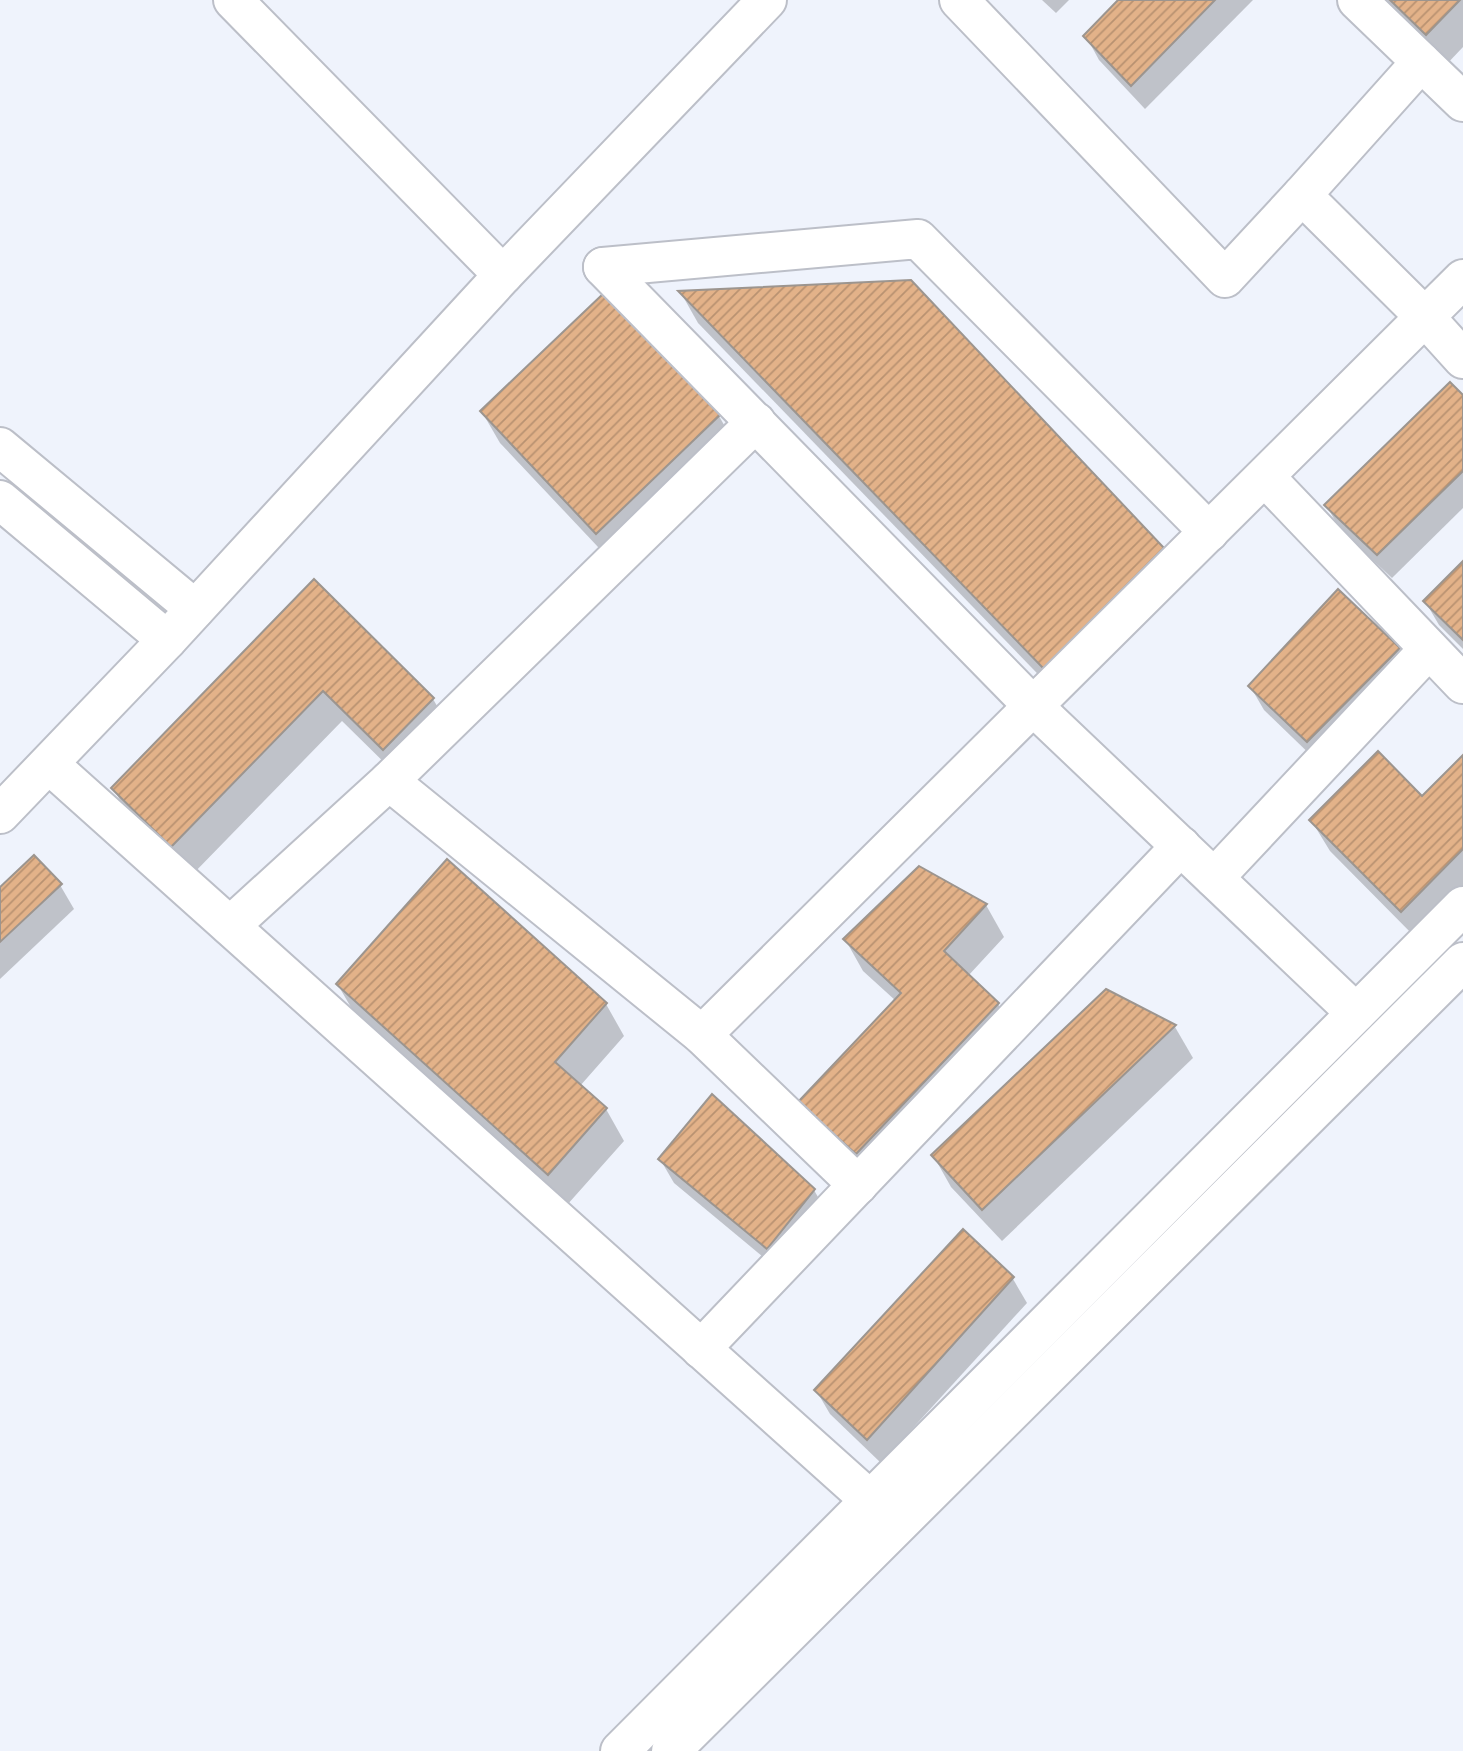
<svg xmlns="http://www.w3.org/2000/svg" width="1463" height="1751" font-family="Roboto,sans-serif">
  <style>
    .shadow { fill: #0003 }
    .building { fill: url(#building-hatch); stroke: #9c958f; stroke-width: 2 }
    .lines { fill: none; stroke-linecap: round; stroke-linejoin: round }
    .minor-casing { stroke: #bcbfc8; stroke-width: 42 }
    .minor { stroke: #fff; stroke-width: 38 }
  </style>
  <defs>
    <pattern id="building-hatch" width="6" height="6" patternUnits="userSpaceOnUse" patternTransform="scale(1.75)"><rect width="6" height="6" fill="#e3b289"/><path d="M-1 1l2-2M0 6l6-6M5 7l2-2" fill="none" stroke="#b99271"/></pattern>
  </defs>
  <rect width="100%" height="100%" fill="#eff3fc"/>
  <!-- shadow -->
  <g class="shadow">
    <path d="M1042,0H1069L1056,13Z"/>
    <path d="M1120,0H1253L1145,109L1099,60L1086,36Z"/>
    <path d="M1387,0H1463V47L1445,66L1398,19Z"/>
    <path d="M681,293L1163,549L1181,581L1063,700L698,323Z"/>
    <path d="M604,295L719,416L737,448L615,565L500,443L482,412Z"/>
    <path d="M1463,397V508L1392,578L1340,529L1326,505Z"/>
    <path d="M1463,563V649L1439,625L1425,601Z"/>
    <path d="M314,582L433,699L451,730L402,780L342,721L190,877L131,819L113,788Z"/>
    <path d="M1338,591L1399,649L1413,673L1321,765L1264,710L1250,686Z"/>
    <path d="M1463,758V899L1420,942L1330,851L1311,820L1422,798Z"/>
    <path d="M919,868L986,905L1004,937L968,976L998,1004L1016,1036L874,1185L800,1102L896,1001L863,971L845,939Z"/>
    <path d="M60,885L74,909L0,979V890Z"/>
    <path d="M338,985L606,1004L624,1036L580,1086L606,1109L624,1141L567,1205L356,1016Z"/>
    <path d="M1106,991L1175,1027L1193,1058L1002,1241L951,1187L933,1155Z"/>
    <path d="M660,1159L814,1190L828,1215L781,1272L674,1183Z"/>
    <path d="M963,1232L1013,1279L1027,1303L881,1463L830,1414L816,1390Z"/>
  </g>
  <!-- building -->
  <g class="building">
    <path d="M1118,0H1215L1131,86L1083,36Z"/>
    <path d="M1390,0H1460L1426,35Z"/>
    <path d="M911,280L1164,548L1044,669L678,291Z"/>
    <path d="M604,293L720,415L596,534L480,411Z"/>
    <path d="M1450,382L1463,395V471L1377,555L1324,505Z"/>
    <path d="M1463,561V640L1423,601Z"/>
    <path d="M314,579L434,698L383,750L323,691L171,847L111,788Z"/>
    <path d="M1338,589L1400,648L1307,742L1248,686Z"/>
    <path d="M1378,751L1422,796L1463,755V849L1401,912L1309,820Z"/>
    <path d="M34,855L62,884L0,942V887Z"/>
    <path d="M447,859L607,1003L555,1062L607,1108L548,1175L336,984Z"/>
    <path d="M919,866L987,904L944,951L999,1003L856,1154L798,1102L901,993L843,939Z"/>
    <path d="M1106,989L1176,1025L982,1210L931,1155Z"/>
    <path d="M712,1094L815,1189L767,1249L658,1159Z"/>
    <path d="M963,1229L1014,1277L867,1440L814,1390Z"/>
  </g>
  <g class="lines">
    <defs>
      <g id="minor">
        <path d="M233,0L503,275"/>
        <path d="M959,0L1225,278L1302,195L1421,62"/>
        <path d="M1357,0L1463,102"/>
        <path d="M1302,195L1425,317L1463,359"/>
        <path d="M603,267L1033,706L1356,1013"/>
        <path d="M603,267L918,239L1209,532"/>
        <path d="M0,447L195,609"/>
        <path d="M1265,477L1463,684"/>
        <path d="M0,500L167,640"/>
        <path d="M49,764L870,1500L899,1523"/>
        <path d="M389,781L702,1035L858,1185"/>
        <path d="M0,814L167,640L503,275L767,0"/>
        <path d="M1214,878L1429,649"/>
        <path d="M230,926L389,781L756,422"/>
        <path d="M702,1035L1463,279"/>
        <path d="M701,1349L1181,846"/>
        <path d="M620,1751L1463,906"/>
        <path d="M671,1751L1463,962"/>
      </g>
    </defs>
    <!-- minor casing -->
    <use href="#minor" class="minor-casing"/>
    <!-- minor -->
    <use href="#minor" class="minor"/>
  </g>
</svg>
